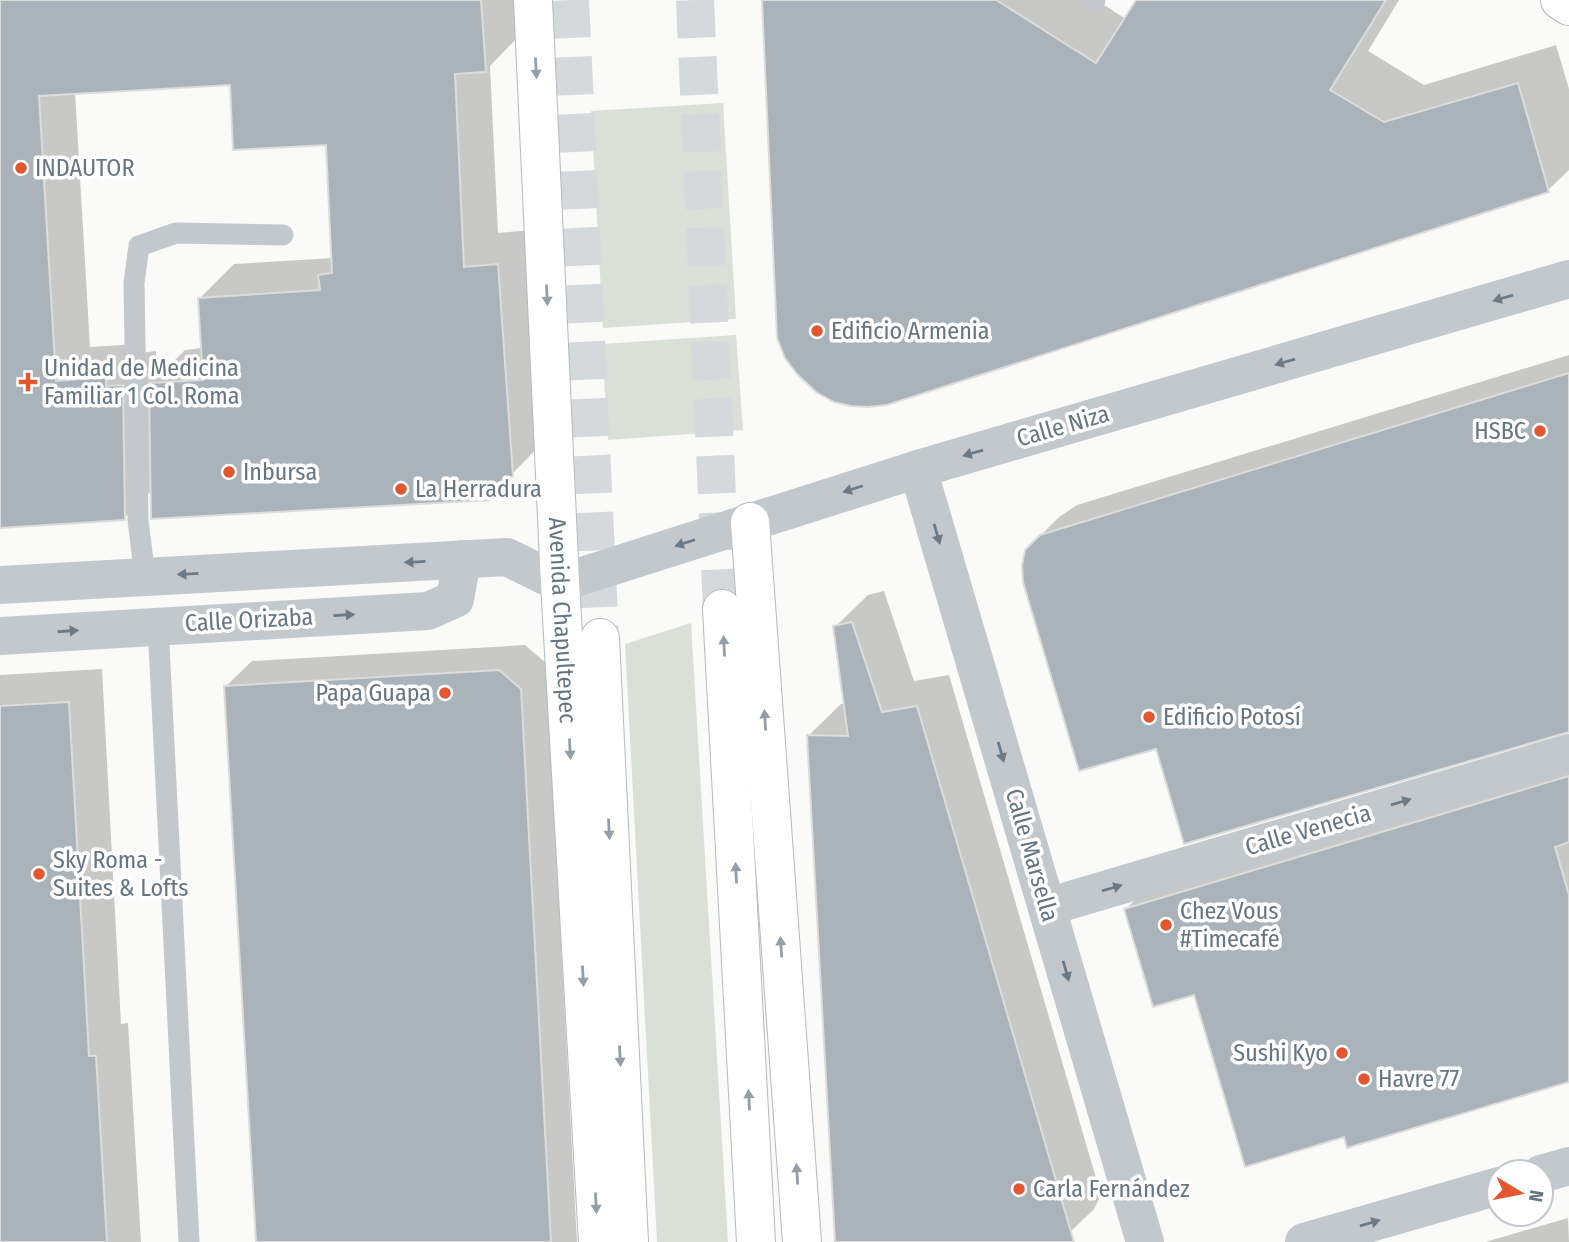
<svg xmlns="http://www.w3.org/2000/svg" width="1569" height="1242" font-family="'Fira Sans Condensed',sans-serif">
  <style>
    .green { fill: #dadfd7 }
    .shadow { fill: #0003; fill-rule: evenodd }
    .building { fill: #aab3b9; stroke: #dcdcda; stroke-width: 2 }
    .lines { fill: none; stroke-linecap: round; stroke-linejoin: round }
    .primary-tunnel { stroke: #d5d9db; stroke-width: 38; stroke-dasharray: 38 19; stroke-linecap: butt }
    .secondary-casing { stroke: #b3babf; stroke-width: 40 }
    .primary-casing { stroke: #b5babe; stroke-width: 40 }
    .service { stroke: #c3c8cc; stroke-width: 21 }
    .minor { stroke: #c3c8cc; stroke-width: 38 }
    .tertiary { stroke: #c3c8cc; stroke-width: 38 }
    .secondary { stroke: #fff; stroke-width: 38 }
    .primary { stroke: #fff; stroke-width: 38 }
    .oneway { fill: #939fa8 }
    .oneway2 { fill: #6a7a87 }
    .poi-dot { fill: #e4572e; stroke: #fff; stroke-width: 2.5 }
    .labels { text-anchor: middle; stroke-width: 7; stroke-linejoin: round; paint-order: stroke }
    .poi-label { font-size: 24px; fill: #657683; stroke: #fff; text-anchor: start }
    .street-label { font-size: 24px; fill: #657683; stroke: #fff }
  </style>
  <rect width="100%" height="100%" fill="#fafaf8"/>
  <!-- green -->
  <g class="green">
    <path d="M723,103L736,319L603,328L591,111Z"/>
    <path d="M736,335L743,430L608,440L602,344Z"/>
    <path d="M691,623L728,1242H657L625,644Z"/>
  </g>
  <!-- shadow -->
  <g class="shadow">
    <path d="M0,0H517L519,36L490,66L498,233L532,230L546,439L489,498L152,490L124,518L0,526ZM232,83L327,143L333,258L234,264L199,299L202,348L185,350L157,378L156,351L140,353V344L90,347L75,92Z"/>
    <path d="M763,0H1096L1126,19L1138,0H1399L1368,51L1424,85L1556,45L1569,89V170L1548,190Z"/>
    <path d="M1569,355V730L1158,747L1031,545L1059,517L1077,505Z"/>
    <path d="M884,591L914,681L949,675L1101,1195L1094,1209L1060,1242H837L808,736L841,704H846L835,627L868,595Z"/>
    <path d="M525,645L546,663L577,1242H258L226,686L252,661Z"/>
    <path d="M102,669L121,1024L128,1023L141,1242H0V675Z"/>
    <path d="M1569,758V1080L1345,1135L1195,993L1126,909L1153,882Z"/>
    <path d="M1568,1218L1569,1242H1485Z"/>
  </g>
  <!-- building -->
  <g class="building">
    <path d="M0,0H481L486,72L455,74L464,267L498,264L513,476L490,500L151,519L149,383L203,380L198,298L320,290L318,275L332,273L326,145L233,150L230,85L39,96L56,381L106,377V386L123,385L125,520L0,528Z"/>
    <path d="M762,0H996L1096,63L1136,0H1386L1330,90L1384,122L1518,83L1549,192L887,405L868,407L851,406L834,402L816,392L797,374L785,358L777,338Z"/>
    <path d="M1569,373V732L1184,844L1156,749L1079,771L1023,582L1022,565L1025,550L1040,535Z"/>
    <path d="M852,622L882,712L917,706L1074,1242H835L807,735L848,736L833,626Z"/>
    <path d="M499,670L521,689L551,1242H256L224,686Z"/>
    <path d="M69,702L89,1056H96L107,1242H0V706Z"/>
    <path d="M1569,776V842L1555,847L1569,895V1082L1347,1148L1344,1137L1245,1167L1194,995L1153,1007L1124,909Z"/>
  </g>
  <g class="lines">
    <!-- primary-tunnel -->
    <g class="primary-tunnel">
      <path d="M570,0L600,638"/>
      <path d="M695,0L722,609"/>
    </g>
    <defs>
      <g id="secondary">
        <path id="s1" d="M533,0L560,583L598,1242"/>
        <path d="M1560,0L1569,6"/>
        <path d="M750,522L802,1242"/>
      </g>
      <g id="primary">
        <path d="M722,609L756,1242"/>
        <path d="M600,638L629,1242"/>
      </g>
    </defs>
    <!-- secondary casing -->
    <use href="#secondary" class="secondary-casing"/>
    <!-- primary casing -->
    <use href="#primary" class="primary-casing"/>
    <!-- service -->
    <g class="service">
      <path d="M1094,0H1095"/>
      <path d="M145,577L138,520L134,283L139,246L176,233L283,235"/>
      <path d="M158,625L189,1242"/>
    </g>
    <!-- minor -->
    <g class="minor">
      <path d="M918,469L1145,1242"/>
      <path d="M1047,907L1569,753"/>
      <path d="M1541,1174L1569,1166"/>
      <path d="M1304,1242L1499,1186"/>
    </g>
    <!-- tertiary -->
    <g class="tertiary">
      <path d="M0,585L507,557L560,583L918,469L1569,279"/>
      <path d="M0,636L428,611L455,599L462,559"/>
    </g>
    <!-- secondary -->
    <use href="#secondary" class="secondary"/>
    <!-- primary -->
    <use href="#primary" class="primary"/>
  </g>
  <!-- one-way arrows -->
  <defs><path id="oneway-solid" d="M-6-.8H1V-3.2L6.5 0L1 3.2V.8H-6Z" transform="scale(1.75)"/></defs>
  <g class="oneway">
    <use href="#oneway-solid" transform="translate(536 68) rotate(87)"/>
    <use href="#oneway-solid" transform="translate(547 295) rotate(87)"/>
    <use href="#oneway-solid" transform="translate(724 646) rotate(-93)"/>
    <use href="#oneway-solid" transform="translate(765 720) rotate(-94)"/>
    <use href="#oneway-solid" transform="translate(570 749) rotate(87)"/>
    <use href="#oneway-solid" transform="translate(609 829) rotate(87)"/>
    <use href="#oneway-solid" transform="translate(736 873) rotate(-93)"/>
    <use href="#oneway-solid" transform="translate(781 947) rotate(-94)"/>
    <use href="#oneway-solid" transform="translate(583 976) rotate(87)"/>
    <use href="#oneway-solid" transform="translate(620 1056) rotate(87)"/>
    <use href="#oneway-solid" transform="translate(749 1100) rotate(-93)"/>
    <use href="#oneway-solid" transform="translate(797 1174) rotate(-94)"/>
    <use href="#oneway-solid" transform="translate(596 1203) rotate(87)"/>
  </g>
  <g class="oneway2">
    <use href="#oneway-solid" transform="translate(1503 298) rotate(164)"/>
    <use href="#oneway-solid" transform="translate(1285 362) rotate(164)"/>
    <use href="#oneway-solid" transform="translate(973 453) rotate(164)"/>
    <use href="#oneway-solid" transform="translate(853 489) rotate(162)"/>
    <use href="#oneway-solid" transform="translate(937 534) rotate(74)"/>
    <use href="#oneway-solid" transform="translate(685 543) rotate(162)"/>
    <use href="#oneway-solid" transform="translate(415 562) rotate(177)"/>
    <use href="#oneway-solid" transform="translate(188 574) rotate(177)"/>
    <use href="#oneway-solid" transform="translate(344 615) rotate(-3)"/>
    <use href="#oneway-solid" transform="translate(68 631) rotate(-4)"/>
    <use href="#oneway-solid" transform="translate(1001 752) rotate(74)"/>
    <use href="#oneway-solid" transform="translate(1401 802) rotate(-16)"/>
    <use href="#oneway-solid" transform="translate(1112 888) rotate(-16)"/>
    <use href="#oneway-solid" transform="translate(1066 971) rotate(74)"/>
    <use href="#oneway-solid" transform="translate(1370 1223) rotate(-16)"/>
  </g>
  <!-- markers -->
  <g class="poi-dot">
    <circle cx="21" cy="168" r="7"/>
    <circle cx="817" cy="331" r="7"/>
    <path d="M24.5 371.5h7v7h7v7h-7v7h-7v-7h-7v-7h7z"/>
    <circle cx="1540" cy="431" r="7"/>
    <circle cx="229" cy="472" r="7"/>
    <circle cx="401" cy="489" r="7"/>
    <circle cx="445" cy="693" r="7"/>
    <circle cx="1149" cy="717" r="7"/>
    <circle cx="39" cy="874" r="7"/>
    <circle cx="1166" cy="925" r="7"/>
    <circle cx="1342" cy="1053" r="7"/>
    <circle cx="1364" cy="1079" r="7"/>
    <circle cx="1019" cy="1189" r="7"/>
  </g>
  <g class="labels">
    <!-- poi labels -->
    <g class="poi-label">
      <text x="35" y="176">INDAUTOR</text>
      <text x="831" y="339">Edificio Armenia</text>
      <text x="44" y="376">Unidad de Medicina<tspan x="44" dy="28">Familiar 1 Col. Roma</tspan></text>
      <text x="1526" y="439" text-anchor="end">HSBC</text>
      <text x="243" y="480">Inbursa</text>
      <text x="415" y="497">La Herradura</text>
      <text x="431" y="701" text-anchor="end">Papa Guapa</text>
      <text x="1163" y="725">Edificio Potosí</text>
      <text x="53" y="868">Sky Roma -<tspan x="53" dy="28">Suites &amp; Lofts</tspan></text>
      <text x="1180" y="919">Chez Vous<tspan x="1180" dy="28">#Timecafé</tspan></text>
      <text x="1328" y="1061" text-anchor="end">Sushi Kyo</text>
      <text x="1378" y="1087">Havre 77</text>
      <text x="1033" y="1197">Carla Fernández</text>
    </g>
    <!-- street labels -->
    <g class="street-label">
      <text transform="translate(1063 426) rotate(-16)" y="8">Calle Niza</text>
      <text transform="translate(249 620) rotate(-3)" y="8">Calle Orizaba</text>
      <text dy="8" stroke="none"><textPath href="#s1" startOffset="621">Avenida Chapultepec</textPath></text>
      <text transform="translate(1308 830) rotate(-16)" y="8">Calle Venecia</text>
      <text transform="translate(1032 855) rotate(74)" y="8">Calle Marsella</text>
    </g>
  </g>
  <!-- north arrow -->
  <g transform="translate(1520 1193) rotate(100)"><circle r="33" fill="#ffffff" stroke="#c1c8cd" stroke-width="2"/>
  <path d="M0-5L12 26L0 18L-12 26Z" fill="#e4572e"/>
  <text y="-10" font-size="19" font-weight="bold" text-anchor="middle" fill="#657683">N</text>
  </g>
</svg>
